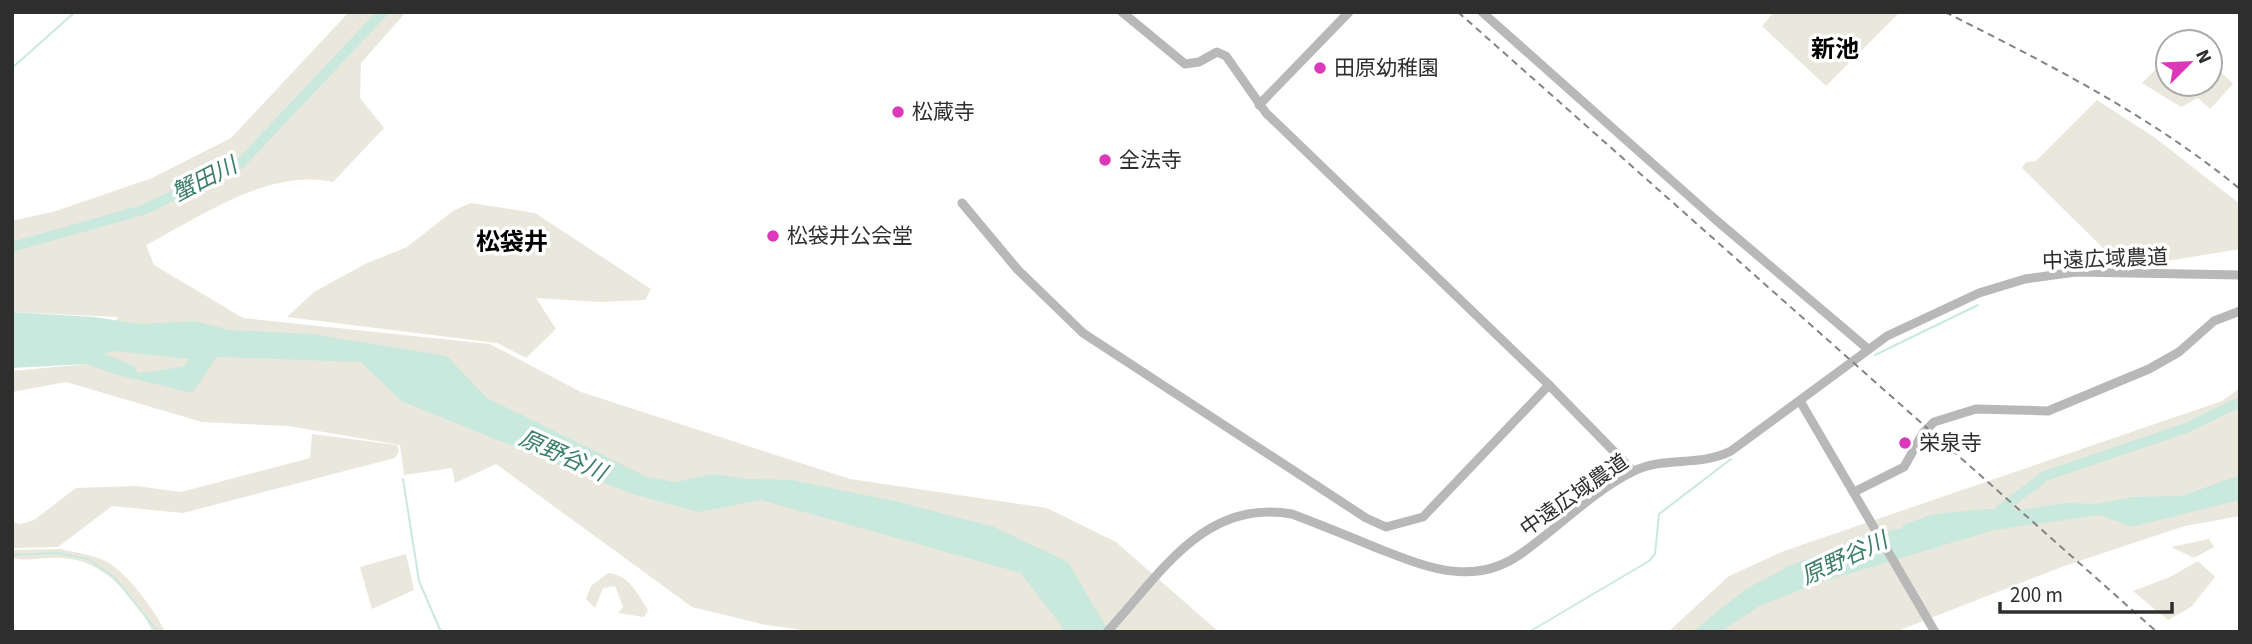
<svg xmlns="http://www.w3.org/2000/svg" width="2252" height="644" font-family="'Source Sans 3','Noto Sans JP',sans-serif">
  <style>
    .green { fill: #eae7dc }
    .water { fill: #c9e9df; fill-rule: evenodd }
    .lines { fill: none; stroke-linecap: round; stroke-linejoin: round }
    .stream { stroke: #c9e9df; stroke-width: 2 }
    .river { stroke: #c9e9df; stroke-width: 10 }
    .secondary { stroke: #b8b8b8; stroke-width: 9 }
    .rail { stroke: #838383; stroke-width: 2; stroke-dasharray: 7 5; stroke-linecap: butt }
    .poi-dot { fill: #db39b9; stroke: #fff; stroke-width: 2.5 }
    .labels { text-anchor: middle; stroke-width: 7; stroke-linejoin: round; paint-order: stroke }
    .poi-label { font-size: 21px; fill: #2e2e2e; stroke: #fff; text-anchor: start }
    .street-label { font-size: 21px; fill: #2e2e2e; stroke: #fff }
    .water-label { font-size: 23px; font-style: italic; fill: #3b7f69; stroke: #fff }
    .quarter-label { font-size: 24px; font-weight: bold; fill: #000; stroke: #fff }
  </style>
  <rect width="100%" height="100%" fill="#fff"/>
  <!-- green -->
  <g class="green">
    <path d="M349,12H406L361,63L360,98L384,128L333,182C268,168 202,216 146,245L154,265L243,318L490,344L581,392L850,479L1047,508L1116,542L1219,632L811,631L766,625L692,607L496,464L455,483L452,468L404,475L400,445L289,426L202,422L66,382L12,392V371L87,364L118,317L12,312V221L56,211L152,178L231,138Z"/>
    <path d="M1774,12H1900L1826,86L1762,26Z"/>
    <path d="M2168,57V84H2210V61L2233,84L2210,109L2198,98L2181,107L2142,83Z"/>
    <path d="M2097,100L2154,137L2240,204V249L2173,260L2102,262L2103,248L2022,168L2026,162L2036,161Z"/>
    <path d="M471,203L535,213L651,289L645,300L600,302L536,298L556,329L526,358L497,343L287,317L314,292L365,264L407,247L454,210Z"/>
    <path d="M2240,388V516L2185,526L2064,566L1895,632H1668L1729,576L1784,551L2222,401Z"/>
    <path d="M312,434L397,445L399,451L395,458L183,513L112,506L58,547L12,548V522L21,524L34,520L76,488L136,486L181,492L310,458Z"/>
    <path d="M2209,539L2214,547L2194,558L2171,547Z"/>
    <path d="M61,549C76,553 96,555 109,563C130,577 154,609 165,632H153C135,597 104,560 62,558C46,557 27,562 12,558V550Z"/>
    <path d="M406,554L414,590L372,609L360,567Z"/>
    <path d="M2198,561L2215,577L2191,607L2168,620L2133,591L2170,577Z"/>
    <path d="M608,573C628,574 638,594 648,610L644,617L618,613L623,607L615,586L603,588L595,608L586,599L591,586Z"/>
  </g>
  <!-- water -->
  <g class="water">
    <path d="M12,312L94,317L140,324L195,321L229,330L312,334L447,356L487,398L647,477L676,482L714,474L748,479L792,480L899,502L994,527L1068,562L1109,632H1066L1021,573L761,500L699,512L632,494L401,401L361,362L217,357L192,393L114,374L87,364L12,368ZM116,351L189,359V360L183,367L138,373L135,367L103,353Z"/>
    <path d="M2240,475V500L2236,501L2131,527L2100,515L1994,530L1815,584L1758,607L1720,632H1692L1746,589L1793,564L1892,530L2065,503L2096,504L2132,497L2182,496Z"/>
  </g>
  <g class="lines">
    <!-- stream -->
    <g class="stream">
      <path d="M12,68L75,12"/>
      <path d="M1875,355L1978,305"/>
      <path d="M403,479L419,581L441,632"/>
      <path d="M12,555L58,553L88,559L114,577L158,632"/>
      <path d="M1529,632L1649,561L1655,554L1659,514L1731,459"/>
    </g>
    <!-- river -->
    <g class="river">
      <path d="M12,247L143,210L240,164L383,12"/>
      <path d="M1999,511L2045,476L2186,428L2240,402"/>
      <path d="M1907,529L1934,519L2011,512"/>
    </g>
    <!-- secondary -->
    <g class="secondary">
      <path d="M1122,12L1185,64L1199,62L1217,52L1226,56L1266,113L1549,385L1633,471"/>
      <path d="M1482,12L1716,220L1868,349"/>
      <path d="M1259,105L1349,12"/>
      <path d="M962,203L1018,270L1083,333L1366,518L1386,527L1423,517L1549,385"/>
      <path d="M1800,401L1935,632"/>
      <path d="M1854,492L1904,467L1923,433L1934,422L1976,409L2048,411L2149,369L2179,352L2214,321L2240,311"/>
      <path d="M1107,632C1160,575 1204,498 1292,514C1321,525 1348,536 1377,548C1426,567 1474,588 1522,553C1559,527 1593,491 1634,471C1665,456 1699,467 1731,451L1887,336L1979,293L2025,279L2076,272L2240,275"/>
    </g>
    <!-- rail -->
    <g class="rail">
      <path d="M1458,12L2157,632"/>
      <path d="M1945,12C2048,64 2150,115 2240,189"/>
    </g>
  </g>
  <!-- markers -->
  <g class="poi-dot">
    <circle cx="1320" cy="68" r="7"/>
    <circle cx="898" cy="112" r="7"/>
    <circle cx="1105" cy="160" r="7"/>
    <circle cx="773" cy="236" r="7"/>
    <circle cx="1905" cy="443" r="7"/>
  </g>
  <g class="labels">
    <!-- poi labels -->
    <g class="poi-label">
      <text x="1334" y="75">田原幼稚園</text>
      <text x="912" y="119">松蔵寺</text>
      <text x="1119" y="167">全法寺</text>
      <text x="787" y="243">松袋井公会堂</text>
      <text x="1919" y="450">栄泉寺</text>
    </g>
    <!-- street labels -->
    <g class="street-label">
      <text transform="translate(2105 259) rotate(-2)" y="7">中遠広域農道</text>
      <text transform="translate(1574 495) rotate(-35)" y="7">中遠広域農道</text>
    </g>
    <!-- water labels -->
    <g class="water-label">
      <text transform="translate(204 179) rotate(-27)" y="8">蟹田川</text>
      <text transform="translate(563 455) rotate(24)" y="8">原野谷川</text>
      <text transform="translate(1844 558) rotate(-25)" y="8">原野谷川</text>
    </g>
    <!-- quarter labels -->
    <g class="quarter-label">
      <text x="1835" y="57">新池</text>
      <text x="512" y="250">松袋井</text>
    </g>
  </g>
  <!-- border -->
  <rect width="2252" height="644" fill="none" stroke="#2e2e2e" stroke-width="28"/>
  <!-- north arrow -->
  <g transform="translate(2189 63) rotate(66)"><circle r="33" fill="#ffffff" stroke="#ababab" stroke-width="2"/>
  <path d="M0-5L12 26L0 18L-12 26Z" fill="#db39b9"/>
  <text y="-10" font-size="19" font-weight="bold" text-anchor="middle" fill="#2e2e2e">N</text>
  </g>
  <!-- scale -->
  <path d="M2000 602v10h172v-10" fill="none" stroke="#2e2e2e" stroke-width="3.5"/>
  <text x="2010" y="602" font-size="21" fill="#2e2e2e" stroke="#ffffff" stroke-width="5" paint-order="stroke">200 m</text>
</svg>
